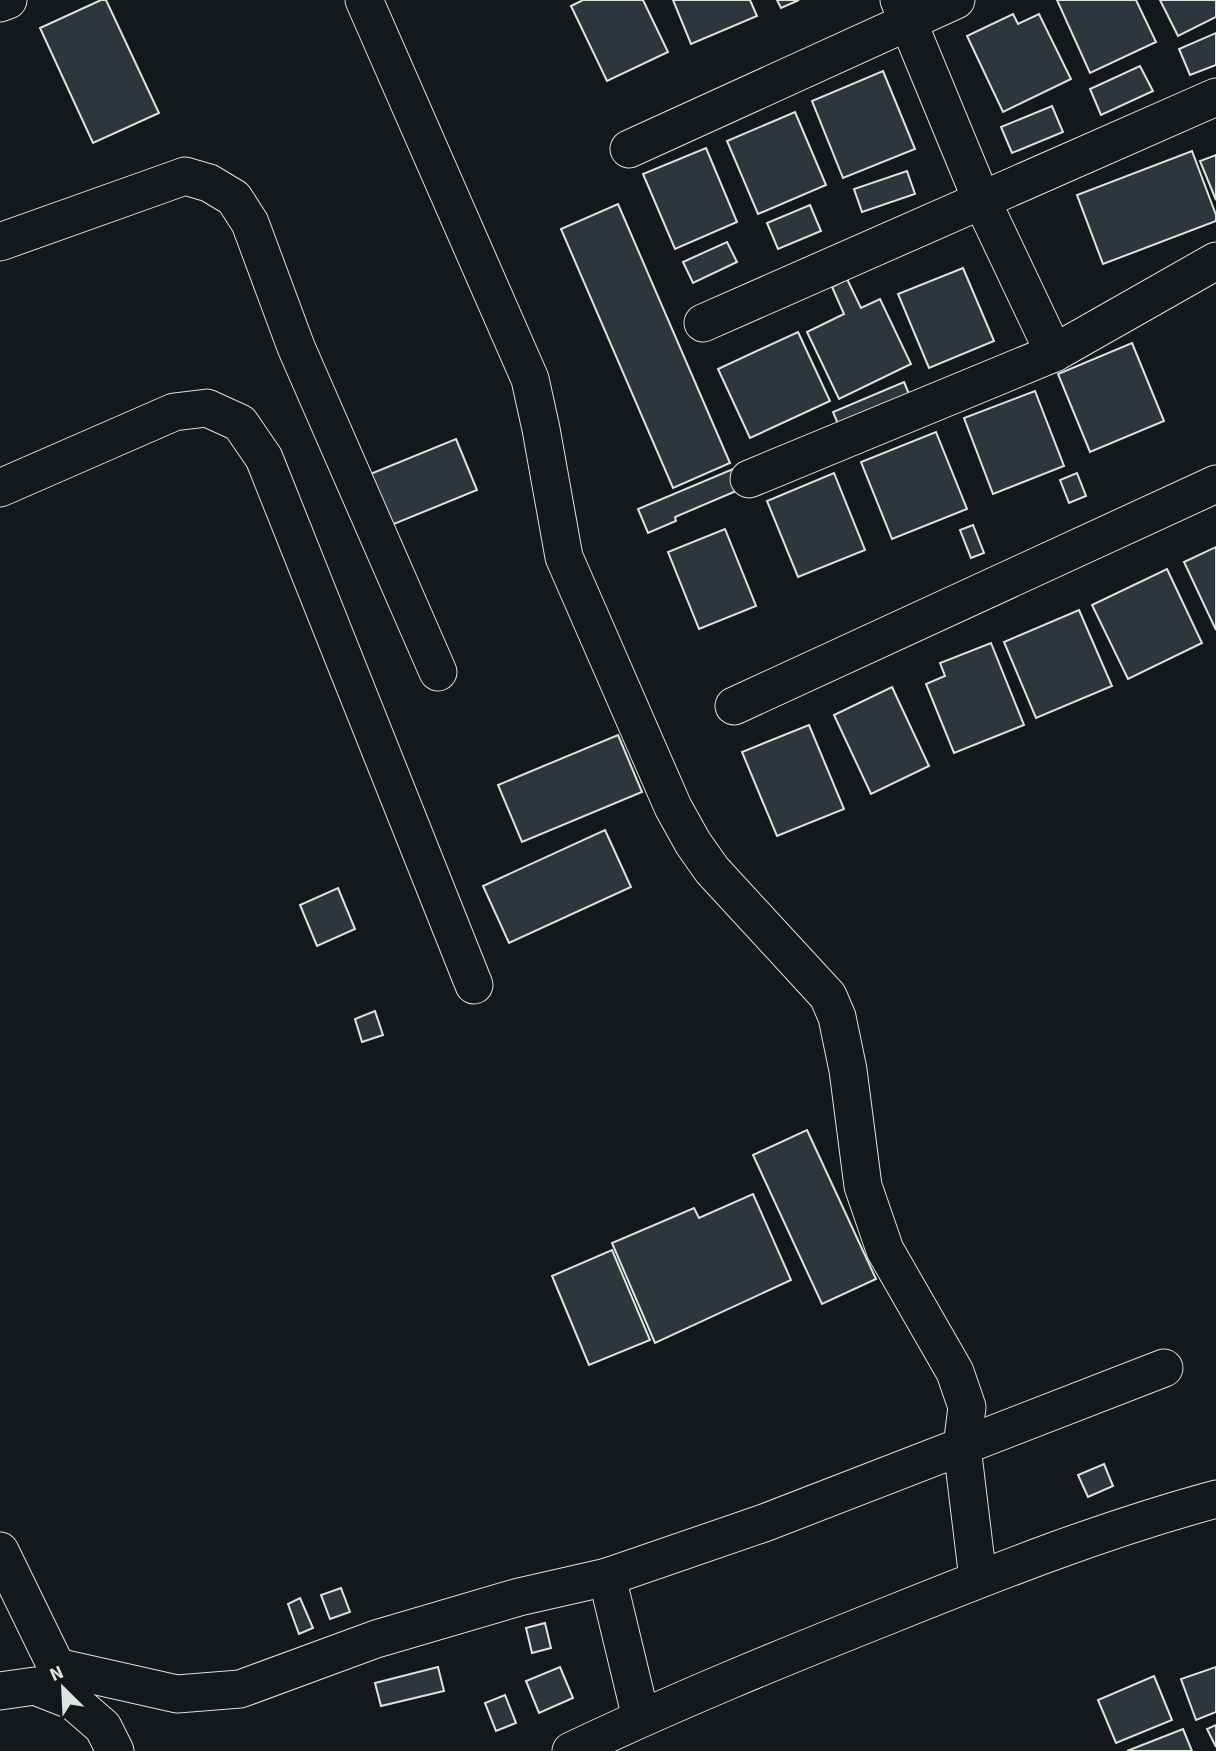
<svg xmlns="http://www.w3.org/2000/svg" width="1216" height="1751" font-family="'Source Sans 3',sans-serif">
  <style>
    .building { fill: #2c363c; stroke: #d8e6dc; stroke-width: 2 }
    .lines { fill: none; stroke-linecap: round; stroke-linejoin: round }
    .minor-casing { stroke: #d8e6dc; stroke-width: 39 }
    .minor { stroke: #14181c; stroke-width: 37 }
  </style>
  <rect width="100%" height="100%" fill="#14181c"/>
  <!-- building -->
  <g class="building">
    <path d="M101,0H106L159,113L93,143L40,28Z"/>
    <path d="M583,0H643L668,52L607,81L571,6Z"/>
    <path d="M673,0H750L757,16L691,44Z"/>
    <path d="M777,0H799L781,8Z"/>
    <path d="M1057,0H1136L1156,42L1090,73Z"/>
    <path d="M1160,0H1216V17L1178,36Z"/>
    <path d="M1013,14L1018,24L1039,14L1071,79L1003,112L967,36Z"/>
    <path d="M1216,33V65L1190,75L1179,49Z"/>
    <path d="M1140,66L1153,91L1101,115L1090,89Z"/>
    <path d="M883,71L915,149L843,178L812,101Z"/>
    <path d="M1052,106L1063,132L1012,153L1001,127Z"/>
    <path d="M795,112L826,185L758,214L727,141Z"/>
    <path d="M706,148L737,222L675,249L643,174Z"/>
    <path d="M1192,151L1216,215V221L1103,264L1077,195Z"/>
    <path d="M1216,155V200L1200,161Z"/>
    <path d="M907,171L915,194L862,212L854,189Z"/>
    <path d="M618,204L730,463L673,488L561,229Z"/>
    <path d="M810,205L821,231L778,249L767,223Z"/>
    <path d="M727,242L737,262L693,283L683,262Z"/>
    <path d="M963,268L994,341L929,368L898,294Z"/>
    <path d="M847,279L861,308L880,299L911,364L839,399L807,332L844,314L832,287Z"/>
    <path d="M798,332L830,401L750,438L718,369Z"/>
    <path d="M1132,343L1164,421L1090,452L1058,374Z"/>
    <path d="M904,382L914,406L843,436L833,412Z"/>
    <path d="M1035,391L1064,466L993,494L964,418Z"/>
    <path d="M936,432L967,509L892,539L861,462Z"/>
    <path d="M456,439L477,490L384,528L363,477Z"/>
    <path d="M733,469L741,489L675,517L676,521L648,533L638,509Z"/>
    <path d="M834,473L865,550L798,577L767,501Z"/>
    <path d="M1077,473L1086,496L1069,503L1060,480Z"/>
    <path d="M973,525L984,553L971,558L960,530Z"/>
    <path d="M725,529L756,606L699,629L668,552Z"/>
    <path d="M1216,547V630L1184,562Z"/>
    <path d="M1167,569L1202,643L1128,679L1092,605Z"/>
    <path d="M1079,610L1112,686L1036,718L1004,642Z"/>
    <path d="M991,643L1024,725L954,753L926,684L945,676L940,663Z"/>
    <path d="M892,687L929,766L871,794L834,715Z"/>
    <path d="M809,725L844,809L777,836L742,752Z"/>
    <path d="M618,735L642,792L522,842L498,785Z"/>
    <path d="M605,830L631,887L509,943L483,886Z"/>
    <path d="M338,888L355,929L317,946L300,905Z"/>
    <path d="M375,1011L383,1035L362,1042L355,1019Z"/>
    <path d="M807,1130L876,1279L822,1304L753,1155Z"/>
    <path d="M753,1194L791,1280L655,1343L612,1243L694,1208L699,1218Z"/>
    <path d="M612,1250L650,1340L589,1365L552,1276Z"/>
    <path d="M1104,1464L1113,1486L1088,1497L1078,1475Z"/>
    <path d="M341,1588L350,1612L330,1619L321,1595Z"/>
    <path d="M300,1598L313,1628L299,1634L288,1604Z"/>
    <path d="M545,1623L551,1648L532,1653L526,1628Z"/>
    <path d="M438,1667L444,1691L381,1706L375,1683Z"/>
    <path d="M560,1667L573,1698L539,1713L526,1681Z"/>
    <path d="M1216,1667V1712L1196,1720L1181,1679Z"/>
    <path d="M1154,1676L1172,1720L1116,1743L1098,1700Z"/>
    <path d="M505,1695L516,1723L496,1731L485,1703Z"/>
    <path d="M1216,1725V1747L1207,1729Z"/>
    <path d="M1183,1729L1192,1751H1127Z"/>
  </g>
  <g class="lines">
    <defs>
      <g id="minor">
        <path d="M364,0L530,379L541,429L564,557L673,807L693,843L712,870L828,996L837,1017L848,1070L863,1186L885,1250L955,1372L967,1407L962,1447L978,1579"/>
        <path d="M899,0L982,201L1054,353"/>
        <path d="M0,3L8,0"/>
        <path d="M629,149L956,0"/>
        <path d="M0,242L185,176L209,183L234,198L250,223L296,347L438,672"/>
        <path d="M703,323L1216,97"/>
        <path d="M749,479L1054,353L1216,261"/>
        <path d="M0,488L174,412L207,408L240,423L264,458L474,985"/>
        <path d="M734,706L1216,484"/>
        <path d="M0,1551L73,1701"/>
        <path d="M607,1577L641,1718"/>
        <path d="M57,1667L177,1694L240,1689L376,1639L519,1597L607,1577L764,1523L1164,1368"/>
        <path d="M0,1691L35,1686L73,1701L103,1727L115,1751"/>
        <path d="M571,1751C676,1701 784,1657 892,1614C999,1571 1105,1529 1216,1499"/>
      </g>
    </defs>
    <!-- minor casing -->
    <use href="#minor" class="minor-casing"/>
    <!-- minor -->
    <use href="#minor" class="minor"/>
  </g>
  <!-- north arrow -->
  <g transform="translate(63 1688) rotate(336)" stroke="#14181c" stroke-width="5" paint-order="stroke">
  <path d="M0-5L12 26L0 18L-12 26Z" fill="#d8e6dc"/>
  <text y="-10" font-size="19" font-weight="bold" text-anchor="middle" fill="#d8e6dc">N</text>
  </g>
</svg>
